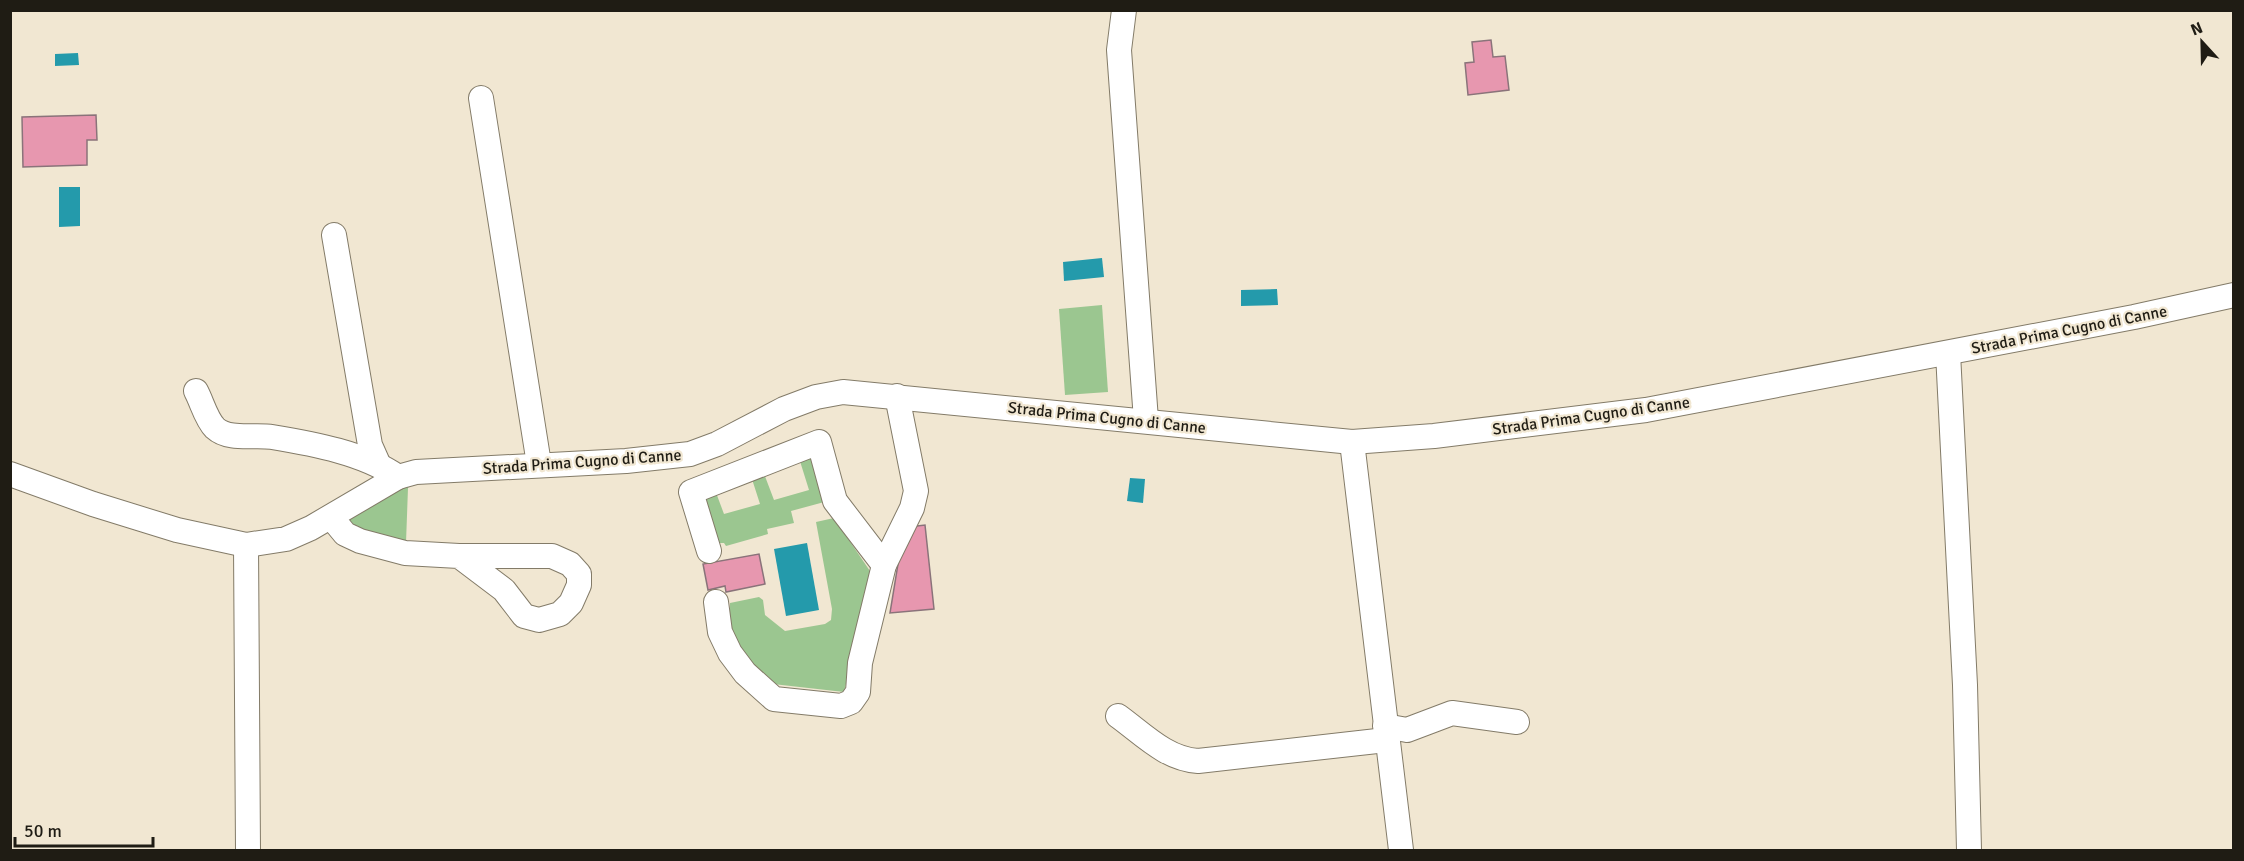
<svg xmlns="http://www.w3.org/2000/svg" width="2244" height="861" font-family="Signika,sans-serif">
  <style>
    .green { fill: #9bc690 }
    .water { fill: #249aab }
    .building { fill: #e797af; stroke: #8a737a; stroke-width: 1.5 }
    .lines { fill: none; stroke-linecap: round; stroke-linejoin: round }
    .minor-casing { stroke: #837b68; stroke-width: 26 }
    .minor { stroke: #fff; stroke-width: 24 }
    .labels { text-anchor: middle; stroke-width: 4.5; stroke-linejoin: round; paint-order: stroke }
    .street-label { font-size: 16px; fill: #1f1c14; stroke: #f1e7d2 }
  </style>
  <rect width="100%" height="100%" fill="#f1e7d2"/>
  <!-- green -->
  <g class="green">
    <path d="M1102,305L1108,392L1065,395L1059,309Z"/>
    <path d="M814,452L828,501L791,511L794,523L767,529L768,534L726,546L724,543H718L700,495L715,490L724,514L760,504L751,476L763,471L774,500L809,490L799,458Z"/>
    <path d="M411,482L408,488L406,543L360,531L344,517Z"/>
    <path d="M834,518L872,574L844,692L773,684L740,651L730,626V603L759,597L763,600L765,615L785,631L825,624L831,620L832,609L816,522Z"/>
  </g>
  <!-- water -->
  <g class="water">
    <path d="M78,53L79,65L55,66V54Z"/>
    <path d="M59,187H80V226L59,227Z"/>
    <path d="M1102,258L1104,277L1064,281L1063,262Z"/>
    <path d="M1277,289L1278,305L1241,306V290Z"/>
    <path d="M1130,478L1145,479L1143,503L1127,501Z"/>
    <path d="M807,543L819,610L786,616L774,549Z"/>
  </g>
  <!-- building -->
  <g class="building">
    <path d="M1491,40L1493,57L1505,56L1509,90L1468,95L1465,63L1474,62L1472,42Z"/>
    <path d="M96,115L97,140H87V165L23,167L22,117Z"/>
    <path d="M925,525L934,609L890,613L899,558L909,527Z"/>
    <path d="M759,554L765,584L726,592L725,586L708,590L703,564Z"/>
  </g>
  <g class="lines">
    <defs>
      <g id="minor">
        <path d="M1124,10L1119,50L1146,420"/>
        <path d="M481,98L539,464"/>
        <path d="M334,235L370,445L378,463"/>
        <path d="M1948,353L1965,685L1969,850"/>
        <path d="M196,391C202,402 206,419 215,428C229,441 255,434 272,437C314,444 364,453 398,477"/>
        <path d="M1352,442L1401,850"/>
        <path d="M10,474L93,504L177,530L246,545L286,539L311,528L398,477L416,472L626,461L690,454L717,444L784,409L816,397L843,392L1352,442L1434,436L1646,410L2134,317L2234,295"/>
        <path d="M331,517L345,534L360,541L405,553L459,556L504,590L524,616L539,620L560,614L571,603L579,585V574L570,564L552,556H459"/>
        <path d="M246,545L248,850"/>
        <path d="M709,551L691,492L819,442L835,501L884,565"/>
        <path d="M716,602L720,632L730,653L745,673L774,699L841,706L851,702L858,692L860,663L884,565L912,508L916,491L897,396"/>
        <path d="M1118,716C1143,734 1166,759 1198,761L1386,740"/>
        <path d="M1385,726L1407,730L1452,713L1517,722"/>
      </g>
    </defs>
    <!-- minor casing -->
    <use href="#minor" class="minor-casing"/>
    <!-- minor -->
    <use href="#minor" class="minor"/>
  </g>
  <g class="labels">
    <!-- street labels -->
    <g class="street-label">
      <text transform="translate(2069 329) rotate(-11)" y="6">Strada Prima Cugno di Canne</text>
      <text transform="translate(1591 415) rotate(-8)" y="6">Strada Prima Cugno di Canne</text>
      <text transform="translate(1107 417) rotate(6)" y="6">Strada Prima Cugno di Canne</text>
      <text transform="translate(582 461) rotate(-4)" y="6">Strada Prima Cugno di Canne</text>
    </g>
  </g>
  <!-- border -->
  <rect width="2244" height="861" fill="none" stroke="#1f1c14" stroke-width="24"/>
  <!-- north arrow -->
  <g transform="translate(2202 42) rotate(338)" stroke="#f1e7d2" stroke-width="4.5" paint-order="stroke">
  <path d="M0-4.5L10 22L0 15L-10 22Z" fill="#1f1c14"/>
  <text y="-9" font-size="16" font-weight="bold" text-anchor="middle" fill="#1f1c14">N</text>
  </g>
  <!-- scale -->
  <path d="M15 837v9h138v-9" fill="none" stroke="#1f1c14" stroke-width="3"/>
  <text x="24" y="837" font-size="18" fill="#1f1c14" stroke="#f1e7d2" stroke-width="4.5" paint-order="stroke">50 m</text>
</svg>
